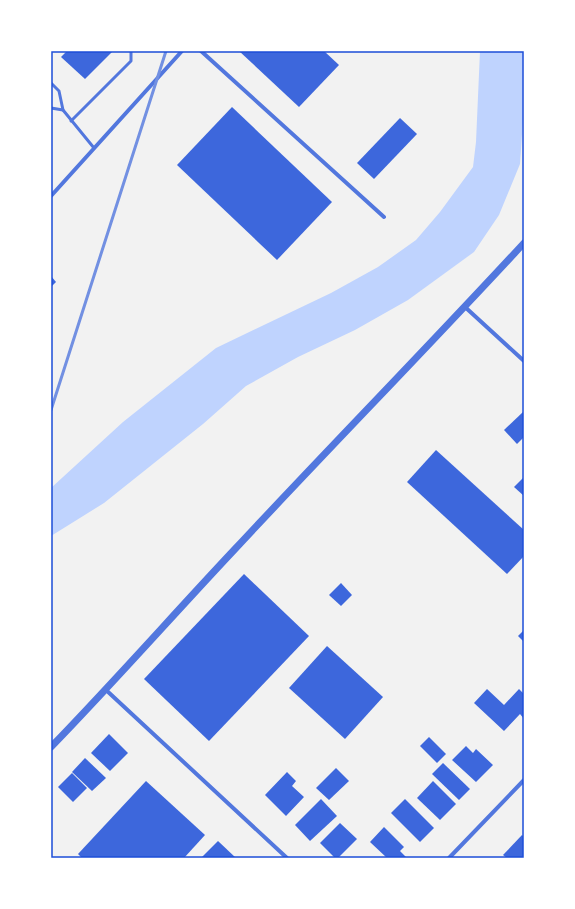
<svg xmlns="http://www.w3.org/2000/svg" width="575" height="909" font-family="Ubuntu,sans-serif">
  <style>
    .water { fill: #bfd3fe }
    .building { fill: #3d67dc }
    .lines { fill: none; stroke-linecap: round; stroke-linejoin: round }
    .service { stroke: #5277de; stroke-width: 3 }
    .minor { stroke: #5277de; stroke-width: 4 }
    .tertiary { stroke: #5277de; stroke-width: 7 }
    .rail { stroke: #7290e2; stroke-width: 3 }
    .neatline { fill: none; stroke: #1d4ed8; stroke-width: 1.5 }
  </style>
  <rect width="100%" height="100%" fill="#f2f2f2"/>
  <!-- water -->
  <path class="water" d="M480,51H524V105L520,164L499,215L474,252L408,300L355,330L298,357L246,386L203,424L104,503L51,536V488L123,422L216,348L331,293L378,267L416,240L440,212L473,167L476,142Z"/>
  <!-- building -->
  <g class="building">
    <path d="M67,51H113L85,79L61,57Z"/>
    <path d="M239,51H324L339,65L299,107Z"/>
    <path d="M232,107L332,202L277,260L177,165Z"/>
    <path d="M400,118L417,134L374,179L357,163Z"/>
    <path d="M51,276L56,282L51,287Z"/>
    <path d="M523,412L524,414V437L517,444L504,430Z"/>
    <path d="M436,450L524,530V556L507,574L407,482Z"/>
    <path d="M524,477V496L514,487Z"/>
    <path d="M244,574L309,636L209,741L144,679Z"/>
    <path d="M341,583L352,595L341,606L329,595Z"/>
    <path d="M524,630V642L518,636Z"/>
    <path d="M327,646L383,697L345,739L289,688Z"/>
    <path d="M487,689L504,705L519,689L524,694V719L520,714L504,731L474,703Z"/>
    <path d="M109,734L128,753L110,771L91,753Z"/>
    <path d="M429,737L446,754L437,763L420,746Z"/>
    <path d="M466,746L473,753L476,749L493,765L476,782L452,760Z"/>
    <path d="M85,758L106,778L92,791L72,772Z"/>
    <path d="M443,763L470,789L459,800L432,774Z"/>
    <path d="M336,768L349,781L329,800L316,788Z"/>
    <path d="M287,772L296,781L292,786L304,797L286,816L265,795Z"/>
    <path d="M72,773L87,788L73,802L58,787Z"/>
    <path d="M146,781L205,835L184,858H82L78,854Z"/>
    <path d="M433,781L456,804L440,820L417,798Z"/>
    <path d="M321,799L337,816L310,841L295,825Z"/>
    <path d="M405,799L434,828L420,842L391,813Z"/>
    <path d="M340,823L357,839L338,858H335L320,843Z"/>
    <path d="M384,827L404,847L400,851L406,857L405,858H387L370,842Z"/>
    <path d="M522,835L524,837V858H507L503,855Z"/>
    <path d="M218,841L236,858H201Z"/>
  </g>
  <g class="lines">
    <!-- service -->
    <g class="service">
      <path d="M51,83L59,91L63,110L94,148"/>
      <path d="M51,108L63,110"/>
      <path d="M71,121L131,61V51"/>
    </g>
    <!-- minor -->
    <g class="minor">
      <path d="M201,51L384,217"/>
      <path d="M51,196L182,51"/>
      <path d="M465,307L524,361"/>
      <path d="M106,690L287,858"/>
      <path d="M449,858L524,780"/>
    </g>
    <!-- tertiary -->
    <path class="tertiary" d="M51,747C114,682 173,615 235,549C331,446 429,346 524,243"/>
    <!-- rail -->
    <path class="rail" d="M51,410L166,51"/>
  </g>
  <!-- border -->
  <rect width="575" height="909" fill="none" stroke="#ffffff" stroke-width="104"/>
  <rect x="52" y="52" width="471" height="805" class="neatline"/>
</svg>
